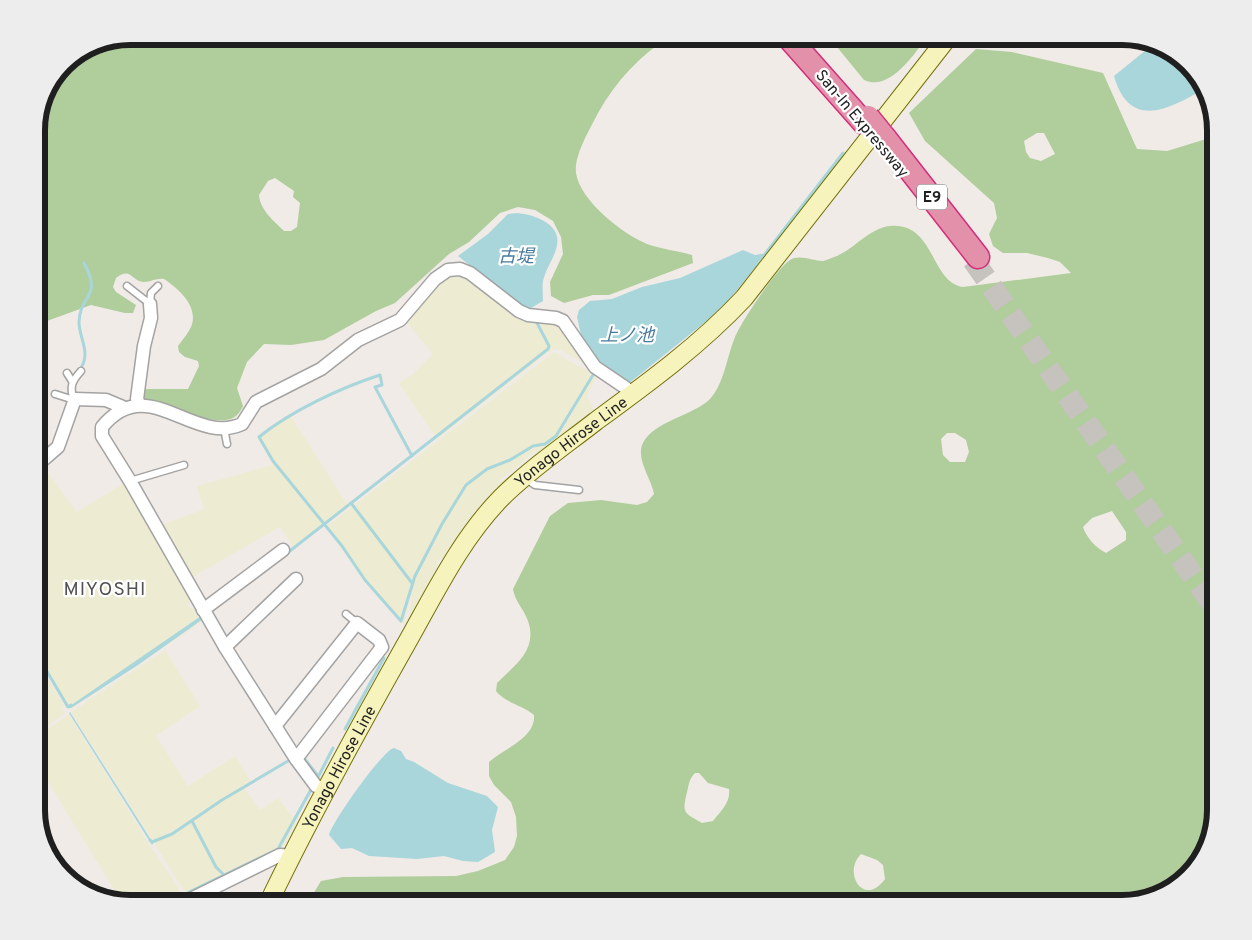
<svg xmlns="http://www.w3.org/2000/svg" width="1252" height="940" font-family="Overpass,'Noto Sans JP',sans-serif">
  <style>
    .farmland { fill: #edecd2 }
    .forest { fill: #b0cd9c; fill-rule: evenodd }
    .water { fill: #a8d6db }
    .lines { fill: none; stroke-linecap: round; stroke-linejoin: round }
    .stream { stroke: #a8d6db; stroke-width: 3 }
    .motorway-tunnel { stroke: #c6c2be; stroke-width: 22; stroke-dasharray: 22 11; stroke-linecap: butt }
    .service-casing { stroke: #a3a3a3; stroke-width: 9 }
    .minor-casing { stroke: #a3a3a3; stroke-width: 15 }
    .secondary-casing { stroke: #737209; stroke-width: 20 }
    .motorway-casing { stroke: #d42d7a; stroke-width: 25 }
    .service { stroke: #fff; stroke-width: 6 }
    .minor { stroke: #fff; stroke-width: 12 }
    .secondary { stroke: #f7f3bc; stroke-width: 18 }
    .motorway { stroke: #e391aa; stroke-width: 22 }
    .motorway-bridge-casing { stroke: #d42d7a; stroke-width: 25; stroke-linecap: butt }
    .motorway-bridge { stroke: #e391aa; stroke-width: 22 }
    .labels { text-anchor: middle; stroke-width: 4.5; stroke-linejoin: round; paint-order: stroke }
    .shield { fill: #fff; stroke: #626262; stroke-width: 1 }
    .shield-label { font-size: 15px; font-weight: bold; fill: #1f1f1f }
    .street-label { font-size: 16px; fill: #1f1f1f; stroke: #fff }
    .water-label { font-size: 18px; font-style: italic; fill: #497c9c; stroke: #fff }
    .quarter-label { font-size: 19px; letter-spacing: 1px; fill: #525252; stroke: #fff }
    .rim { fill: none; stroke: #1f1f1f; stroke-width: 6 }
  </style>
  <rect width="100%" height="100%" fill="#f0ebe6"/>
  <!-- farmland -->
  <g class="farmland">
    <path d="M455,272L556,321L589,367L560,349L551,350L437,439L399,383L412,375L433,354L404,319L433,284Z"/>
    <path d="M554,352L578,366L598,374L587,396L594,411L523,467L536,452L535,450L521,464L499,480L500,482L517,471L486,502L461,532L447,555L438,560L433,579L408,622L412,596L410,595L404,625L364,580L326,527Z"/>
    <path d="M290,415L349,507L294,548L280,527L189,579L159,526L204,509L197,486L273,465L257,437Z"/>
    <path d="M43,466L77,512L126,482L192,600L187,604L190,609L196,607L204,620L71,709H67L36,655V471Z"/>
    <path d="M165,650L200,706L156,736L188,786L235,756L252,783L244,788L260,810L278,798L297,822L280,853L188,897L71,712Z"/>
    <path d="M36,659L64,706L62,707L65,713L36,734Z"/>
    <path d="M69,714L151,847L185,898L162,904H130L121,901L36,762V738Z"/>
  </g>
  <!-- forest -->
  <g class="forest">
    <path d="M130,36H671C640,55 616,81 598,113C590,129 574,155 576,173C580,201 623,234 647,244C661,249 678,251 692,255L693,263L609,295H593L564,303L551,296L550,282L563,254L561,237L553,221L535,210L518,207L500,213L469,242L449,254L395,303L376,311L324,340L291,345L264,344L247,362L237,388L243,406C240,413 235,419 226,420C205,423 168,407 146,401L143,399L144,390L147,389H188L199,366L198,361L185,357L179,352L178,346C182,340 187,335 190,329C201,308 179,289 164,279C156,278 151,282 144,282C132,282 131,266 116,278L113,287L116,292L136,305L133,313H125L91,305L36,325V124L46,88L68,60ZM275,178L294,191L293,197L300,203L297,227L291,231H284C274,221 260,210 259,195L268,181Z"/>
    <path d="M828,36H928C914,54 890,92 864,80Z"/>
    <path d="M976,49L1012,52L1103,73L1137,149L1167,151L1216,136V810L1196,867L1163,894L1122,904H307L321,881L343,877L456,876L478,871L505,860L514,847L517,836L516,817L511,802L494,785L489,776V762C503,749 536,738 534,715C523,705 505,703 496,691L497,683C515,665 538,650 528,621C524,609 515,602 513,589L550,516L568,503L601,500L637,505L647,502L654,494C652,479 635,459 643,443C653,422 693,415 709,400C724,385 727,356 735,337C742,321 776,269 790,260C800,254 812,261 823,261C827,260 834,257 837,256C855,248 870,228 890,226C935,222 930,282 963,287L1071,273L1060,262L1048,258L1027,253H1003L993,246L989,234L997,218L994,203L925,141L909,113ZM1037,133H1044L1055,154L1041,161L1030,158L1026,152L1024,141ZM947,433H955L966,440L969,452L965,462H950L943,455L941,439ZM1112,511L1126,532V540L1106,553C1096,548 1086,537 1083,527L1092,518ZM695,773H699L708,783L729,789C731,802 721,811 713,821L702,823C683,812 682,813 687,792C689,784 689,779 695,773ZM861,854L877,860L883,865L885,879C864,908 842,873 861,854Z"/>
  </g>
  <!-- water -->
  <g class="water">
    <path d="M1151,46L1179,56L1206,88C1171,108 1130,132 1114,76Z"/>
    <path d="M508,214C519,212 532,215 542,220C574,237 547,261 543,281C542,287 543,294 543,301L531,308L522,307L458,256L488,234Z"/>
    <path d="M743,250L755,255L767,253L729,300L709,319L628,384L599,364L581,335L577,317L579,310L590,301L612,299L642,287L680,278Z"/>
    <path d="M201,616L203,619L138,665L71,708H67Z"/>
    <path d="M70,712L153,843L152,845L69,713Z"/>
    <path d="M394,748L401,751L406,759L414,762L448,783L487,796L498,807L492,830L495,852L478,862L463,861L444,856L417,859L369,856L352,848L341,849L329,835C332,822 382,751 394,748Z"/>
  </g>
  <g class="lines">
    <!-- stream -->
    <g class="stream">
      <path d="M765,254L843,153"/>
      <path d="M81,368C91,352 79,338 79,322C80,293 103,298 84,263"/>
      <path d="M412,456L375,387L382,385L380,375C340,388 291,411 259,437L273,461L342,546L365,580L401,621L415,576L442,524L466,485L487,469L510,460L533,446L545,444L556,436L596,370"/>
      <path d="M351,503L412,583"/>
      <path d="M286,554L548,349L549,346L536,321"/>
      <path d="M36,653L68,707L71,705"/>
      <path d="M345,729L384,658"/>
      <path d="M304,758L318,776"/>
      <path d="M316,781L333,748"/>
      <path d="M192,821L216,867L223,874"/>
      <path d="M150,840L152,842L172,834L222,800L288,761"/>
      <path d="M187,893L278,849L313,786"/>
      <path d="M160,904L182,897"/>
    </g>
    <!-- motorway-tunnel -->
    <path class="motorway-tunnel" d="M973,260L1216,609"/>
    <defs>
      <g id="service">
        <path d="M127,286L150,304"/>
        <path d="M150,304L151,293L158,286"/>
        <path d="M67,373L72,381"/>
        <path d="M55,394L74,400"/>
        <path d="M74,400C69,387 72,381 81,371"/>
        <path d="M224,428L227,444"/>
        <path d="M525,478L535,485L579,490"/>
        <path d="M130,481L184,465"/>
        <path d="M346,614L357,623"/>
      </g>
      <g id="minor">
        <path d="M139,404L137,399L144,346L151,318L150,304"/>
        <path d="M36,466L58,447L75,399L106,400L125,408"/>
        <path d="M203,610L283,550"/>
        <path d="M225,647L296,579"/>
        <path d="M275,726L357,623L379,640L382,647L296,759"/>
        <path d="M327,789L316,786L296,759L225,647L130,481L102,436V427C148,371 193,446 242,424L256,402L321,369L358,340L400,320L435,279L448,270L460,269L470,273L519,311L528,315L556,318L563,321L595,367L626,388L631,394"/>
        <path d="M189,900L280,855L291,856"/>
      </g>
      <g id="secondary">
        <path id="s1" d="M268,904C310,816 357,731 405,646C434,595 460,540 501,498C530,469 564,446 596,421C648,383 700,345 744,298L949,36"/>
      </g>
      <g id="motorway">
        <path d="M787,36L864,123"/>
        <path d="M885,138L978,257"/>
      </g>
    </defs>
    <!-- service casing -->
    <use href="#service" class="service-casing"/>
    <!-- minor casing -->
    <use href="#minor" class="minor-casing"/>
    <!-- secondary casing -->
    <use href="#secondary" class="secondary-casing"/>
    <!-- motorway casing -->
    <use href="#motorway" class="motorway-casing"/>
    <!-- service -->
    <use href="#service" class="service"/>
    <!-- minor -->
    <use href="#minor" class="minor"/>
    <!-- secondary -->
    <use href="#secondary" class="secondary"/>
    <!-- motorway -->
    <use href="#motorway" class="motorway"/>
    <defs>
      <path id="motorway-bridge" d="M868,117L885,138"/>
    </defs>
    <!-- motorway-bridge casing -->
    <use href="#motorway-bridge" class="motorway-bridge-casing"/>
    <!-- motorway-bridge -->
    <use href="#motorway-bridge" class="motorway-bridge"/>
  </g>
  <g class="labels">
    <!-- shield labels -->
    <rect class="shield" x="917" y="184.5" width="30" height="25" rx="4"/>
    <g class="shield-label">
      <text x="932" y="202">E9</text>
    </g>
    <!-- street labels -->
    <g class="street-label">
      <text transform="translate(863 123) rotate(50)" y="6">San-In Expressway</text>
      <text dy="6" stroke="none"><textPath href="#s1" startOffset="559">Yonago Hirose Line</textPath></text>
      <text dy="6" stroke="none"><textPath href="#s1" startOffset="154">Yonago Hirose Line</textPath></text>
    </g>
    <!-- water labels -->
    <g class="water-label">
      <text x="516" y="262">古堤</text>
      <text x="627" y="341">上ノ池</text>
    </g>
    <!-- quarter labels -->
    <g class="quarter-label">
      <text x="105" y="595">MIYOSHI</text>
    </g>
  </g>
  <!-- crop -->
  <path d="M0 0H1252V940H0ZM130 45H1122A85 85 0 0 1 1207 130V810A85 85 0 0 1 1122 895H130A85 85 0 0 1 45 810V130A85 85 0 0 1 130 45Z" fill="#ededed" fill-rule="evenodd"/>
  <path class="rim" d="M130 45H1122A85 85 0 0 1 1207 130V810A85 85 0 0 1 1122 895H130A85 85 0 0 1 45 810V130A85 85 0 0 1 130 45Z"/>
</svg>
